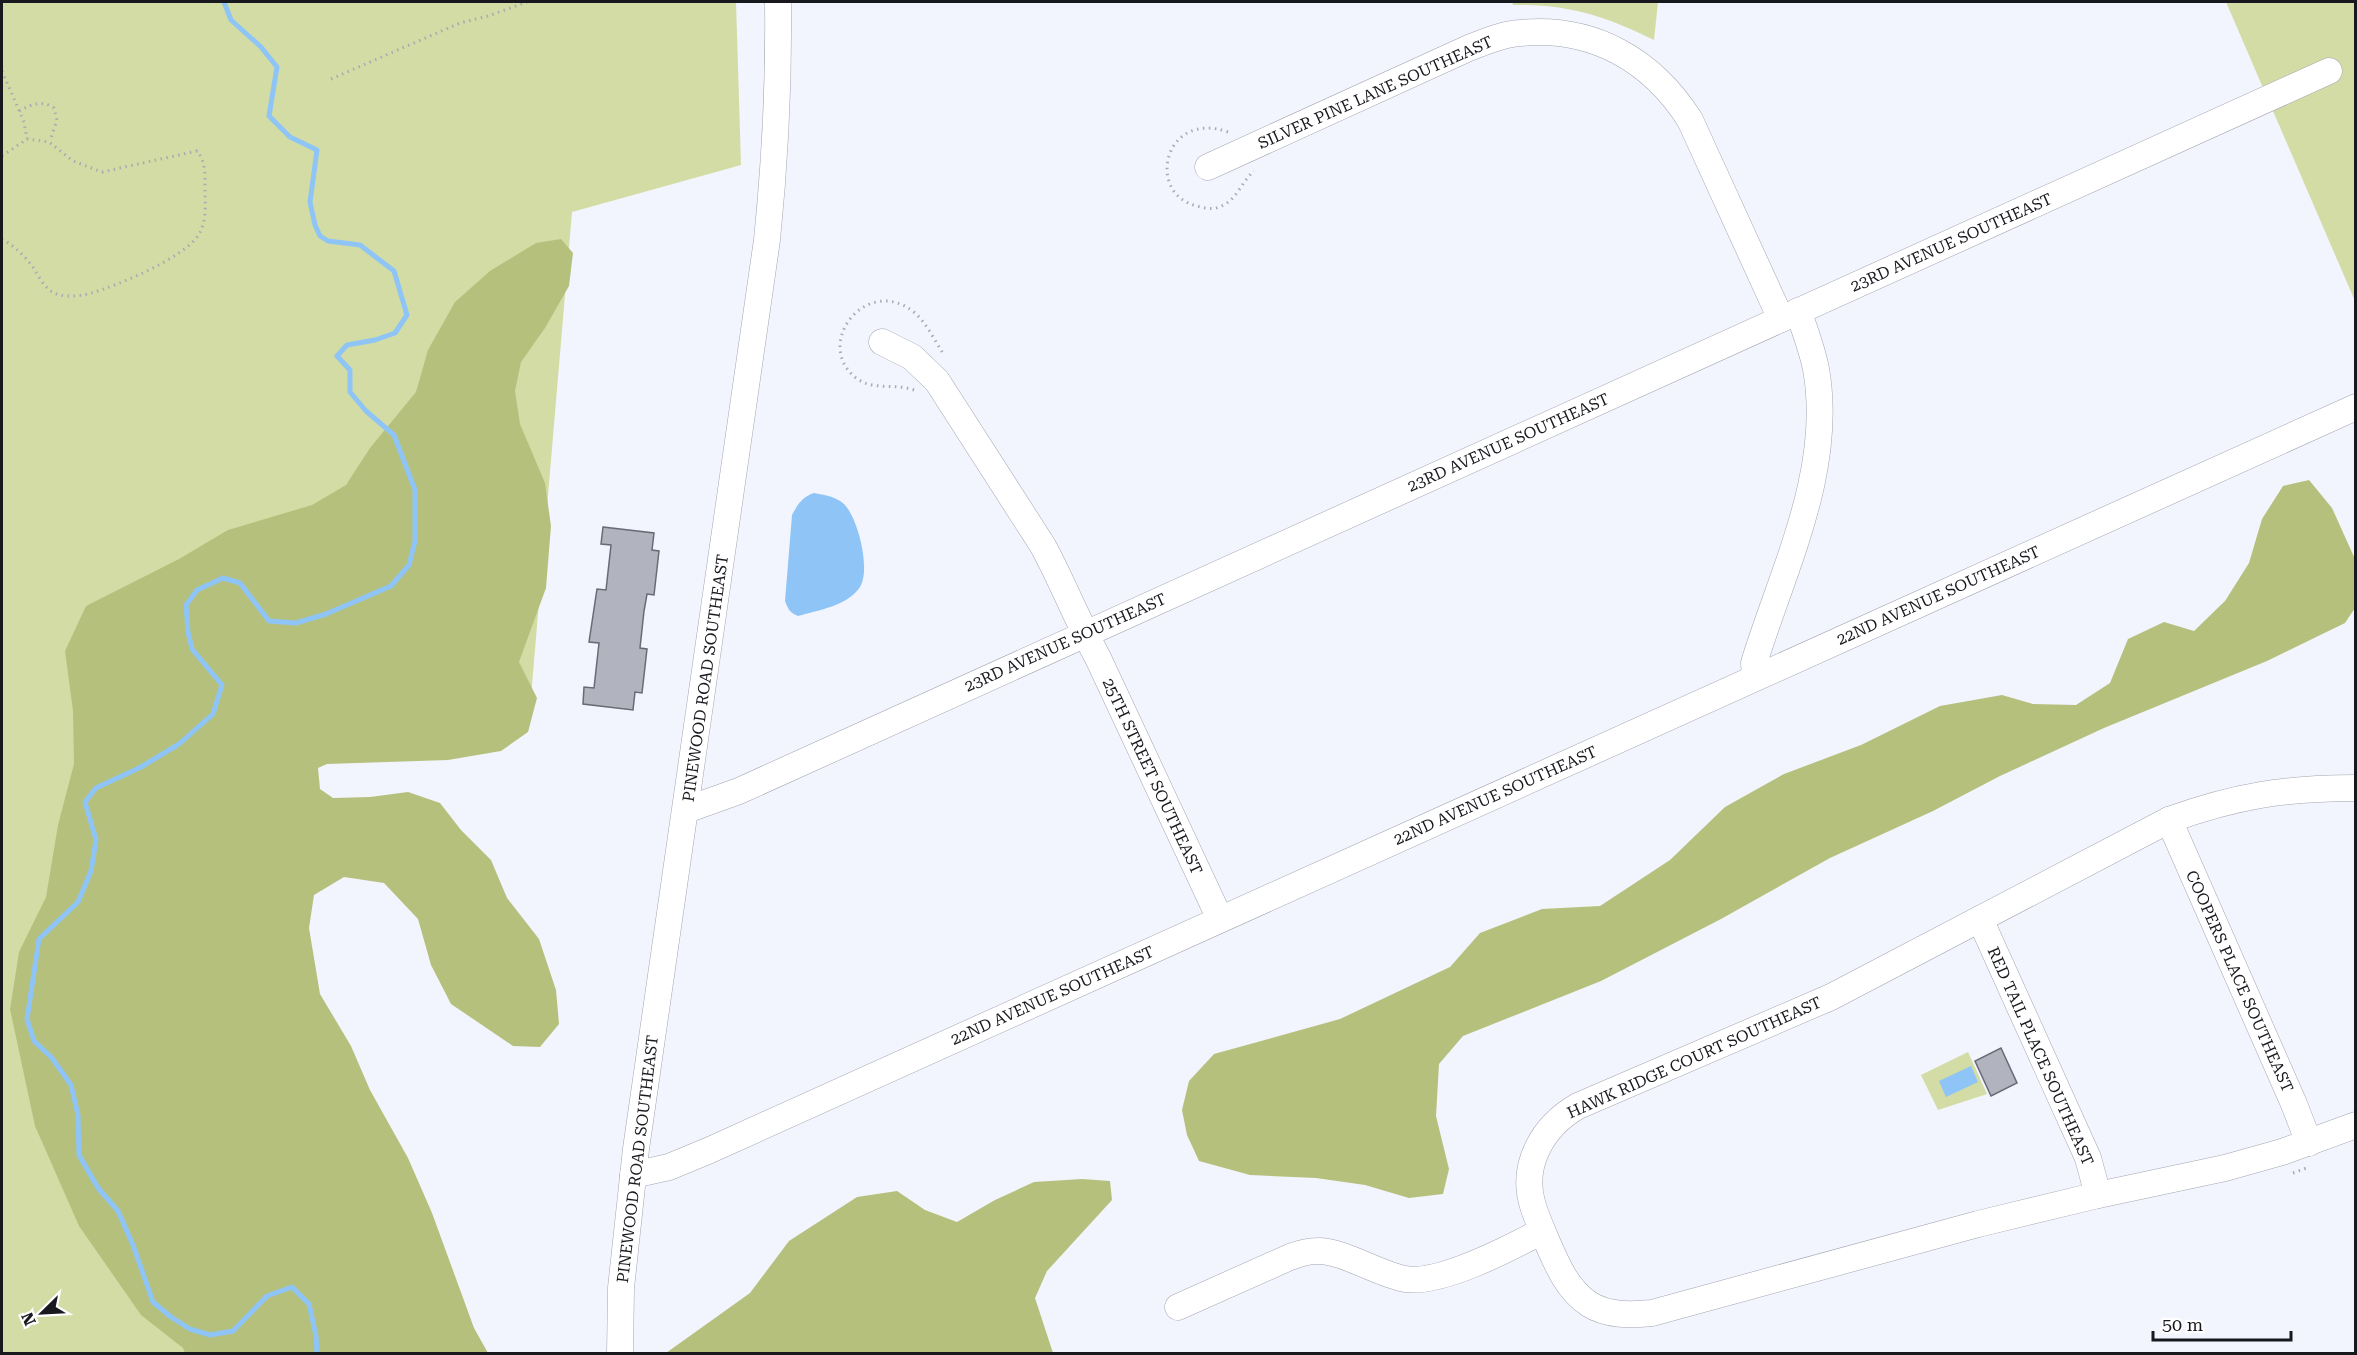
<svg xmlns="http://www.w3.org/2000/svg" width="2357" height="1355" font-family="'Roboto Serif',serif">
  <style>
    .green { fill: #d3dca4 }
    .forest { fill: #b6c07d }
    .water { fill: #8ec5f6 }
    .lines { fill: none; stroke-linecap: round; stroke-linejoin: round }
    .stream { stroke: #8ec5f6; stroke-width: 5 }
    .building { fill: #b1b4bf; stroke: #686a75; stroke-width: 1.5 }
    .minor-casing { stroke: #a3a6b1; stroke-width: 27 }
    .path { stroke: #a9aab3; stroke-width: 3; stroke-dasharray: 1.5 4.5; stroke-linecap: butt }
    .minor { stroke: #fff; stroke-width: 26 }
    .labels { text-anchor: middle; stroke-width: 4.5; stroke-linejoin: round; paint-order: stroke }
    .street-label { font-size: 16px; fill: #18191e; stroke: #fff }
  </style>
  <rect width="100%" height="100%" fill="#f2f4fe"/>
  <!-- green -->
  <g class="green">
    <path d="M2,2H736L741,165L572,212L528,732L218,720L418,1353L2,1354Z"/>
    <path d="M1512,2H1658L1654,40C1605,16 1569,4 1513,5Z"/>
    <path d="M2226,2H2355V301Z"/>
    <path d="M1968,1052L1987,1094L1938,1110L1921,1075Z"/>
  </g>
  <!-- forest -->
  <g class="forest">
    <path d="M561,239L573,253L569,286L545,328L521,362L515,391L520,424L545,483L551,526L546,588L519,662L537,698L528,732L501,751L448,760L327,764L318,768L320,789L333,798L370,797L408,792L440,803L461,830L491,860L507,898L539,939L556,990L559,1024L540,1047L513,1046L451,1004L431,965L418,919L384,883L344,877L314,895L309,928L320,994L351,1046L370,1090L408,1158L432,1213L474,1328L488,1353H185L183,1348L141,1315L79,1226L35,1126L10,1009L19,952L46,897L58,825L74,764L73,711L65,651L86,606L179,559L228,530L312,505L346,485L370,448L416,392L428,350L455,302L490,271L536,243Z"/>
    <path d="M2309,480L2332,508L2355,559V608L2345,623L2267,661L2104,728L2000,776L1933,811L1830,858L1721,919L1601,981L1463,1036L1439,1064L1436,1116L1449,1169L1443,1194L1409,1198L1365,1185L1316,1178L1250,1175L1199,1161L1187,1135L1182,1110L1189,1081L1214,1054L1340,1019L1450,967L1480,933L1542,909L1600,906L1670,860L1725,807L1784,774L1861,745L1940,706L2002,695L2033,704L2076,705L2110,683L2128,639L2164,622L2194,631L2225,601L2249,563L2262,519L2283,486Z"/>
    <path d="M1082,1179L1110,1181L1112,1200L1047,1271L1035,1298L1053,1353H666L750,1293L789,1241L857,1197L897,1191L925,1210L957,1222L995,1200L1034,1182Z"/>
  </g>
  <!-- water -->
  <g class="water">
    <path d="M814,493C824,495 835,496 844,504C858,518 871,569 860,587C847,606 819,610 798,616C790,613 788,609 785,601L792,515C798,504 802,497 814,493Z"/>
    <path d="M1971,1066L1978,1082L1946,1097L1939,1081Z"/>
  </g>
  <g class="lines">
    <!-- stream -->
    <path class="stream" d="M224,2L231,20L261,47L277,67L269,116L290,137L317,150L310,202L315,225L320,236L328,241L360,245L394,271L407,315L395,333L375,340L347,345L337,356L350,370V392L366,411L394,435L415,490V541L409,565L391,586L326,614L296,623L269,621L240,583L223,578L197,590L186,605L188,632L192,649L222,685L213,714L179,744L141,767L96,788L85,802L96,840L91,871L78,902L39,939L27,1019L34,1041L52,1058L71,1085L78,1115L79,1155L98,1188L118,1211L133,1245L153,1302L171,1317L190,1329L210,1335L233,1331L267,1296L292,1287L309,1304L316,1336L317,1354"/>
  </g>
  <!-- building -->
  <g class="building">
    <path d="M603,527L654,533L652,550L659,551L654,595L647,594L644,611L640,648L647,649L642,693L635,692L633,710L583,704L584,687L594,688L599,643L589,642L597,589L606,590L611,545L601,544Z"/>
    <path d="M2001,1048L2017,1083L1991,1096L1975,1061Z"/>
  </g>
  <g class="lines">
    <defs>
      <g id="minor">
        <path d="M1208,167L1471,47C1487,41 1503,34 1520,33C1593,26 1652,60 1690,120L1781,319"/>
        <path d="M882,342L912,357L937,381L1043,546C1063,583 1078,622 1098,658L1220,919"/>
        <path d="M1755,677L1754,663C1783,569 1834,470 1816,369C1812,349 1805,330 1798,311"/>
        <path d="M2356,788C2285,788 2235,796 2169,820L1831,997L1578,1106C1543,1126 1520,1165 1533,1206C1537,1219 1543,1232 1548,1244C1558,1267 1568,1290 1589,1304C1608,1316 1631,1315 1652,1313L1978,1224L2098,1195L2225,1168L2282,1152L2356,1125"/>
        <path d="M686,810L739,791L2329,71"/>
        <path d="M2169,820L2294,1104L2309,1143"/>
        <path d="M1980,919L2088,1158L2098,1195"/>
        <path d="M633,1175L669,1167L710,1150L2356,407"/>
        <path d="M1178,1307L1290,1257C1298,1254 1307,1251 1317,1251C1342,1250 1378,1274 1405,1279C1440,1285 1510,1248 1542,1231"/>
        <path d="M620,1354L621,1288L636,1149L767,240C775,161 779,82 778,2"/>
      </g>
    </defs>
    <!-- minor casing -->
    <use href="#minor" class="minor-casing"/>
    <!-- path -->
    <g class="path">
      <path d="M2,71L24,122L27,139"/>
      <path d="M331,79L460,23L488,16L527,2"/>
      <path d="M19,111C32,104 42,100 54,108L57,120L50,141"/>
      <path d="M1228,132C1164,109 1145,194 1197,206C1204,208 1212,210 1219,207C1237,201 1241,182 1254,171"/>
      <path d="M2,156L27,139L49,142L73,161L102,172L197,151C206,162 205,175 205,190C205,204 207,221 199,234C186,257 117,286 91,293C81,296 70,297 60,295C45,292 40,277 32,266C24,255 14,246 2,239"/>
      <path d="M914,390C895,383 873,391 856,378C812,343 868,273 915,313C927,324 935,341 944,355"/>
      <path d="M2293,1173L2309,1167"/>
    </g>
    <!-- minor -->
    <use href="#minor" class="minor"/>
  </g>
  <g class="labels">
    <!-- street labels -->
    <g class="street-label">
      <text transform="translate(1375 92) rotate(-24)" y="6">SILVER PINE LANE SOUTHEAST</text>
      <text transform="translate(1951 242) rotate(-24)" y="6">23RD AVENUE SOUTHEAST</text>
      <text transform="translate(1508 442) rotate(-24)" y="6">23RD AVENUE SOUTHEAST</text>
      <text transform="translate(1938 595) rotate(-24)" y="6">22ND AVENUE SOUTHEAST</text>
      <text transform="translate(1065 642) rotate(-24)" y="6">23RD AVENUE SOUTHEAST</text>
      <text transform="translate(705 678) rotate(-82)" y="6">PINEWOOD ROAD SOUTHEAST</text>
      <text transform="translate(1153 776) rotate(65)" y="6">25TH STREET SOUTHEAST</text>
      <text transform="translate(1495 795) rotate(-24)" y="6">22ND AVENUE SOUTHEAST</text>
      <text transform="translate(2240 981) rotate(66)" y="6">COOPERS PLACE SOUTHEAST</text>
      <text transform="translate(1052 995) rotate(-24)" y="6">22ND AVENUE SOUTHEAST</text>
      <text transform="translate(2041 1056) rotate(66)" y="6">RED TAIL PLACE SOUTHEAST</text>
      <text transform="translate(1694 1057) rotate(-24)" y="6">HAWK RIDGE COURT SOUTHEAST</text>
      <text transform="translate(637 1159) rotate(-83)" y="6">PINEWOOD ROAD SOUTHEAST</text>
    </g>
  </g>
  <!-- border -->
  <rect width="2357" height="1355" fill="none" stroke="#18191e" stroke-width="6"/>
  <!-- north arrow -->
  <g transform="translate(42 1313) rotate(246)" stroke="#ffffff" stroke-width="4.5" paint-order="stroke">
  <path d="M0-4.5L10 22L0 15L-10 22Z" fill="#18191e"/>
  <text y="-9" font-size="16" font-weight="bold" text-anchor="middle" fill="#18191e">N</text>
  </g>
  <!-- scale -->
  <path d="M2153 1331v9h138v-9" fill="none" stroke="#18191e" stroke-width="3"/>
  <text x="2162" y="1331" font-size="18" fill="#18191e" stroke="#ffffff" stroke-width="4.5" paint-order="stroke">50 m</text>
</svg>
